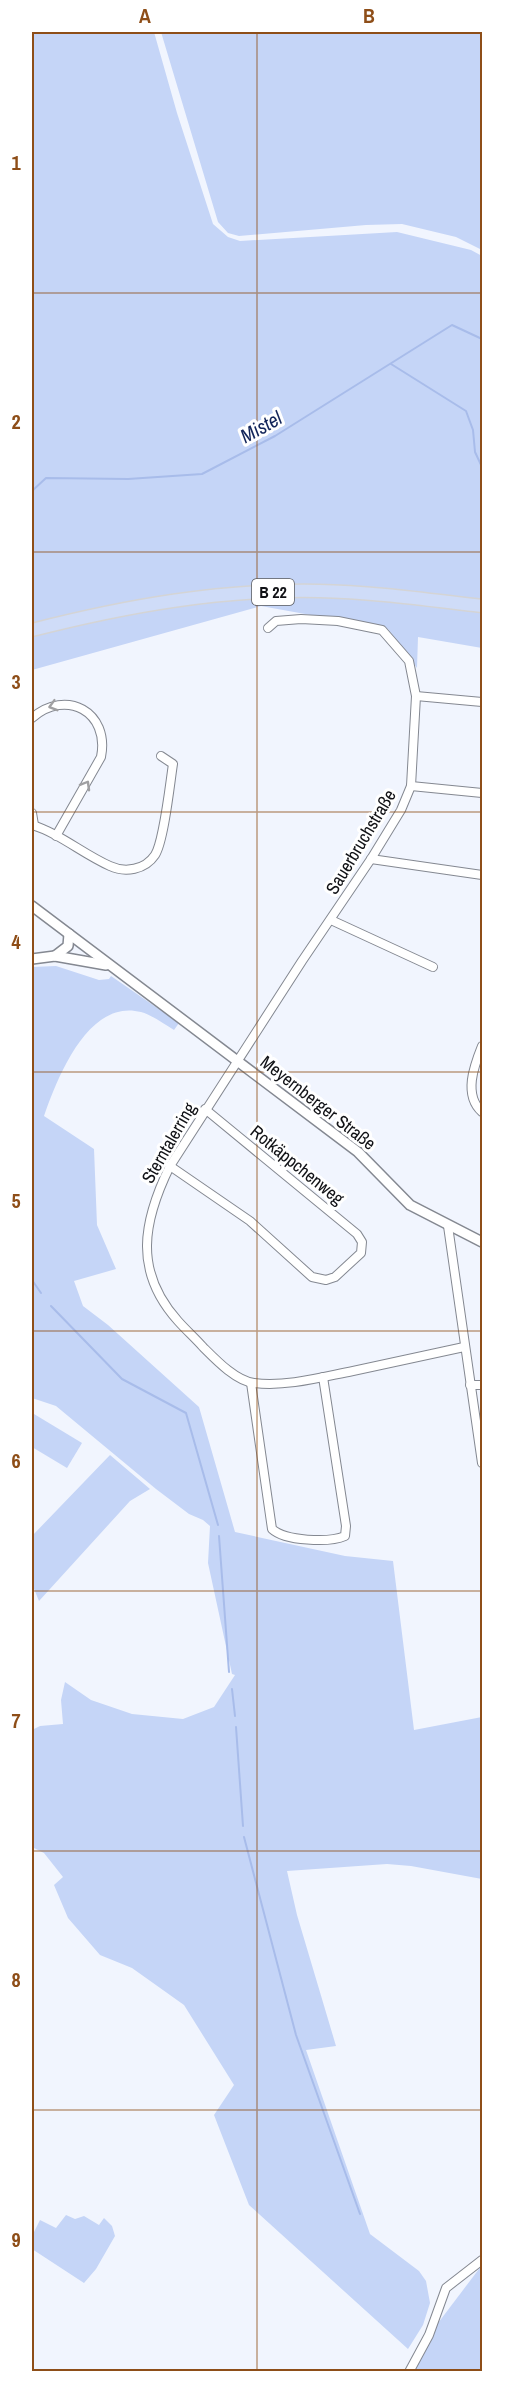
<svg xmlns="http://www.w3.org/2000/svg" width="514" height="2403" font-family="'Archivo Narrow',sans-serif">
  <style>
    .green { fill: #c5d5f7 }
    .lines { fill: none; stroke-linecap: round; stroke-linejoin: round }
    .stream { stroke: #a8bcea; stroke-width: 2 }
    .minor-casing { stroke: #848891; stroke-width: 10 }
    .tertiary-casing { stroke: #848891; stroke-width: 12 }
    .primary-casing { stroke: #d4d4d5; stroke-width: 15 }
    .minor { stroke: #fff; stroke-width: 8 }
    .tertiary { stroke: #fff; stroke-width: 9 }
    .primary { stroke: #cfdcf8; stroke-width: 12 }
    .oneway { stroke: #a0a0a2 }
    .grid { fill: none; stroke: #8e4e18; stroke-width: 1.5; stroke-opacity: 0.55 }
    .labels { text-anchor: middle; stroke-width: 6; stroke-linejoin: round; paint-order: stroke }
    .shield { fill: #fff; stroke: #58595c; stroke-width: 1.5 }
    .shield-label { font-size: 16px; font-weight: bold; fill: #111216 }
    .street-label { font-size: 18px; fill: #111216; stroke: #fff }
    .water-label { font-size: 20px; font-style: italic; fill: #12255a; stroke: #fff }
    .neatline { fill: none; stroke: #8e4e18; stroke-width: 2 }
    .grid-label { font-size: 20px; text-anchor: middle; font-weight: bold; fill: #8e4e18 }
  </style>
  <rect width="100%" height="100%" fill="#f1f5fe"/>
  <!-- green -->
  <g class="green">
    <path d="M32,32H154L177,113L213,224L228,237L240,241L397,232L471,250L482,256V648L418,637L417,668L388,629L261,606L32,670Z"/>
    <path d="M161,32H482V250L456,237L402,224L366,225L239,236L228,233L218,222Z"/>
    <path d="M56,966L99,980L109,979L111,976L179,1023L174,1030C164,1024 152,1015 141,1012C88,998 57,1079 44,1116L94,1149L97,1225L116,1269L74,1281L83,1306L108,1325L199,1407L235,1532L345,1556L393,1561L414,1730L482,1717V1879L411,1866L387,1864L287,1871L297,1915L336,2046L306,2050L370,2234L419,2271L426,2281L430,2303L423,2325L408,2349L249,2205L214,2115L234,2085L184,2005L132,1968L100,1955L68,1918L54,1885L63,1877L44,1853L32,1847V1730L40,1726L63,1724L61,1700L65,1682L91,1700L132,1714L183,1719L214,1707L235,1675L232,1674L208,1563L210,1526L203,1520L189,1514L156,1489L56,1406L32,1398V967Z"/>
    <path d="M34,1414L82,1443L67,1468L32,1447V1418Z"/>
    <path d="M110,1455L150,1489L130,1501L39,1601L32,1584V1536Z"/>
    <path d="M66,2215L75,2219L84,2216L99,2225L104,2218L112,2226L115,2236L96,2269L84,2283L32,2249V2236L40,2220L56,2228Z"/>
    <path d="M482,2265V2371L409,2372L429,2335Z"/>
  </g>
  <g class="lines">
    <!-- stream -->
    <g class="stream">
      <path d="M391,364L466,411L473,430L475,452L482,467"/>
      <path d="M32,491L46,478L128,479L202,474L275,436L452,325L482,339"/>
      <path d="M32,1280L41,1293"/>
      <path d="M51,1306L122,1379L186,1413L218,1525"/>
      <path d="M219,1536L229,1672"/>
      <path d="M232,1689L235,1716"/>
      <path d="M236,1727L243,1826"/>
      <path d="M244,1837L296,2035L360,2214"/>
    </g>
    <defs>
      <g id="minor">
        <path d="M268,628L276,621L301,619L338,621L382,630L409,661L416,696L411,786L401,810L371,859L302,961L170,1166C143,1221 133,1271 178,1321C186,1330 195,1338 203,1347C216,1360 236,1381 254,1383C287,1387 322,1377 353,1371C390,1363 427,1355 464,1347"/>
        <path d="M416,696L482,702"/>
        <path d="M32,718C66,688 110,712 101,757L56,836"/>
        <path d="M411,786L482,793"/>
        <path d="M32,813L34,825"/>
        <path d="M32,825C59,833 83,854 110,866C125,873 145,870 155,855C164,841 170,783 173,764L161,756"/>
        <path d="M371,859L482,875"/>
        <path d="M331,920L433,967"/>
        <path d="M482,1046C474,1066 463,1095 482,1112"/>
        <path d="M170,1166L250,1221L312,1277L326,1280L335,1277L361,1253L362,1242L357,1234L205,1109"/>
        <path d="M448,1226L482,1463"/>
        <path d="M251,1383L272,1529C285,1541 329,1543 345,1536L346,1526L323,1377"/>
        <path d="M470,1385H482"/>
        <path d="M409,2372L429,2335L446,2288L482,2260"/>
      </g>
      <g id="tertiary">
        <path d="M32,906L358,1152L410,1205L482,1242"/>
        <path d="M55,956L68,946L69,934"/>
        <path d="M32,959L55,956L106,965"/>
      </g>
      <path id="primary" d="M32,630C126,606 221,589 319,591C373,592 429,600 482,606"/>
    </defs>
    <!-- minor casing -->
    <use href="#minor" class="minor-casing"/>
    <!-- tertiary casing -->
    <use href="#tertiary" class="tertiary-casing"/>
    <!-- primary casing -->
    <use href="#primary" class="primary-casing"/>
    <!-- minor -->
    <use href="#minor" class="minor"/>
    <!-- tertiary -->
    <use href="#tertiary" class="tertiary"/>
    <!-- primary -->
    <use href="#primary" class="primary"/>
  </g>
  <!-- one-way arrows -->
  <defs><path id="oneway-chevron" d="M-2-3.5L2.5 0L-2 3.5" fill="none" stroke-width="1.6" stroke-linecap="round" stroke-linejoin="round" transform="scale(1.5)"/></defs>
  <g class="oneway">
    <use href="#oneway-chevron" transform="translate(53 706) rotate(164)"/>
    <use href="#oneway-chevron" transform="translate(86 785) rotate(-60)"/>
  </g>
  <!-- grid -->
  <path class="grid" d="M257,32V2372M32,293H482M32,552H482M32,812H482M32,1072H482M32,1331H482M32,1591H482M32,1851H482M32,2110H482"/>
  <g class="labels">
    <!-- shield labels -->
    <rect class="shield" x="252" y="579" width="42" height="26" rx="4.5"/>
    <g class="shield-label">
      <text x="273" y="598">B 22</text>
    </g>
    <!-- street labels -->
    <g class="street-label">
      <text transform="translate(361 842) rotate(-59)" y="6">Sauerbruchstraße</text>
      <text transform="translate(318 1103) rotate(38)" y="6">Meyernberger Straße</text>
      <text transform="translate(169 1143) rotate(-60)" y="6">Sterntalerring</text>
      <text transform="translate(297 1165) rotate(39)" y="6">Rotkäppchenweg</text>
    </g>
    <!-- water labels -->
    <g class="water-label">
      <text transform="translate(261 427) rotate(-29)" y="7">Mistel</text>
    </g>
  </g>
  <!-- border -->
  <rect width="514" height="2403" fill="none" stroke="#ffffff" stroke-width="66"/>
  <rect x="33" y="33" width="448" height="2337" class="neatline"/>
  <g class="grid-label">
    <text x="145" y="23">A</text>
    <text x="369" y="23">B</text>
    <text x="16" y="170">1</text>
    <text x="16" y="429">2</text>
    <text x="16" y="689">3</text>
    <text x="16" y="949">4</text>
    <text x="16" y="1208">5</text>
    <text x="16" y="1468">6</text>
    <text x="16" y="1728">7</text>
    <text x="16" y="1987">8</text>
    <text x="16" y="2247">9</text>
  </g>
</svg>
